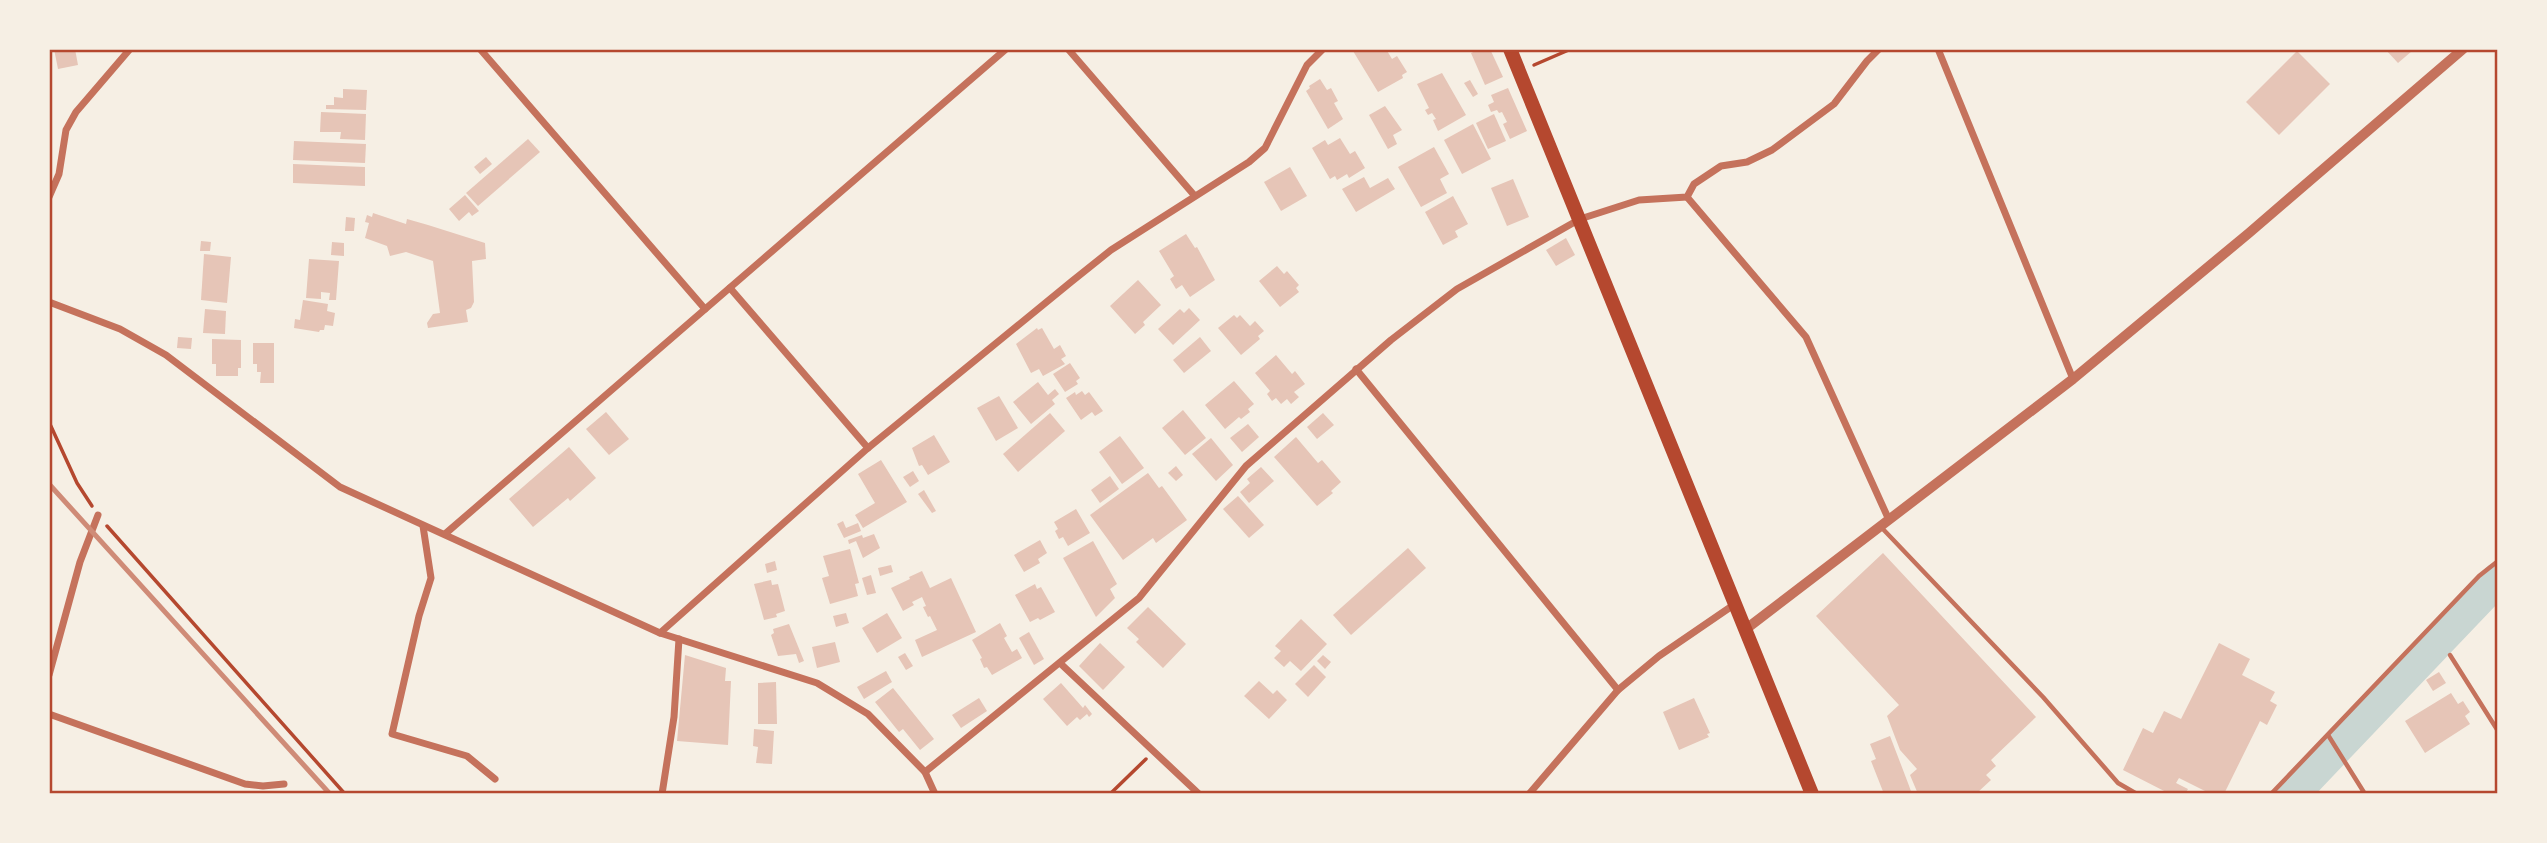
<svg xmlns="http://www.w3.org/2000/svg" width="2547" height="843" font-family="'IBM Plex Sans',sans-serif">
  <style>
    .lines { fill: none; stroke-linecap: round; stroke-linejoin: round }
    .river { stroke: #c9d6d2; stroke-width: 33 }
    .building { fill: #e6c5b7 }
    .path { stroke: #b5482f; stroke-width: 3.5 }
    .service { stroke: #c5725c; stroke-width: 4.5 }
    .minor { stroke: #c5725c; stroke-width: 7 }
    .tertiary { stroke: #c5725c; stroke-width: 10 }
    .trunk { stroke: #b5482f; stroke-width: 14 }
    .rail { stroke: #cf8b77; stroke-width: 5 }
    .neatline { fill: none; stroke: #b5482f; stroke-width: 2.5 }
  </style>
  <rect width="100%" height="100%" fill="#f6efe4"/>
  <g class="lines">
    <!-- river -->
    <path class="river" d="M2293,794L2498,579"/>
  </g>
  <!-- building -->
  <g class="building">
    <path d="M54,49H75L78,65L58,69Z"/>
    <path d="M1356,49H1386L1392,59L1397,56L1407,72L1402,75L1403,78L1378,92L1353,51Z"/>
    <path d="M1480,49H1490L1503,77L1485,85L1471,53Z"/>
    <path d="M2385,49H2410L2412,51L2398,63Z"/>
    <path d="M2297,51L2330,84L2279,135L2246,102Z"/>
    <path d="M1442,73L1466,115L1438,131L1433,120L1436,119L1432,113L1428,115L1425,110L1429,108L1417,84Z"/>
    <path d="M1320,79L1327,90L1331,88L1338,101L1334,103L1343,119L1328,129L1306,91L1310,88L1309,86Z"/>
    <path d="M1470,80L1478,94L1473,97L1464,83Z"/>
    <path d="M1508,88L1527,131L1510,139L1503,124L1507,122L1502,112L1499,113L1497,110L1491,112L1488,105L1494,102L1491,95Z"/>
    <path d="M343,89L367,90L366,110L326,109V105H334V97L343,98Z"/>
    <path d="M1385,106L1402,130L1393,135L1397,144L1388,149L1369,115Z"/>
    <path d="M321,112L366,114L365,140L340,139L341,132H320Z"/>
    <path d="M1494,114L1506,141L1488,149L1476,123Z"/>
    <path d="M1473,124L1491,159L1462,174L1444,140Z"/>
    <path d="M1340,138L1350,154L1355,151L1365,168L1349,178L1347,174L1337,180L1335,176L1330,179L1312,148L1325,140L1328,145Z"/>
    <path d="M528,139L540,152L478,206L466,193Z"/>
    <path d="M294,141L366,144L365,163L293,160Z"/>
    <path d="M1434,147L1449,174L1440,179L1447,193L1421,207L1398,167Z"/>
    <path d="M486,157L492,164L480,174L474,167Z"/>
    <path d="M293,164L365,167V186L293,183Z"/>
    <path d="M1290,167L1307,196L1281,211L1264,182Z"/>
    <path d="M1364,177L1370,188L1388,178L1395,189L1356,212L1342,189Z"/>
    <path d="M1513,179L1529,217L1507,226L1491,188Z"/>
    <path d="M465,195L479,211L472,216L469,212L459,221L449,209Z"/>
    <path d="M1453,196L1468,224L1455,231L1458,237L1443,245L1425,212Z"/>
    <path d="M373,213L406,224L407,219L428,225L485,243L486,259L472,261L474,302L471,308L466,310L468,322L428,328L427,323L433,314L440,313L433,261L406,252L390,256L387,246L365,238L369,223L365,222L367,215L372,217Z"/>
    <path d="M346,217L355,218L354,231H345Z"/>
    <path d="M1186,234L1195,248L1197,247L1215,280L1190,297L1182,285L1176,289L1170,279L1174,276L1159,251Z"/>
    <path d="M1566,238L1575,255L1556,266L1546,250Z"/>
    <path d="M201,241L211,242L210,251H200Z"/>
    <path d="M332,242L344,243V256L331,255Z"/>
    <path d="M204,254L231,257L227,303L201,300Z"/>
    <path d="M309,259L339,261L336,300H329L330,293L321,292V299L306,298Z"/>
    <path d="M1277,266L1284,274L1287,271L1299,285L1296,288L1299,292L1280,307L1259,281Z"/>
    <path d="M1138,280L1161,305L1143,322L1145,325L1135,334L1110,306Z"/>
    <path d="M303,300L328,304L327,311L335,313L333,326L325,325L324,330H320L319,332L294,328L295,319L300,320Z"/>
    <path d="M1189,308L1200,320L1173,345L1158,329L1180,309L1184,313Z"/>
    <path d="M205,309L226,311L225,334L203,333Z"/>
    <path d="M1234,315L1237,318L1240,315L1250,326L1255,321L1264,331L1258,336L1260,339L1241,355L1218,328Z"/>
    <path d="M1037,328L1038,330L1042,328L1054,349L1060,345L1066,356L1061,359L1065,364L1043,376L1039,369L1031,373L1016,344Z"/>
    <path d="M178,337L192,338L191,349L177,348Z"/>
    <path d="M1200,337L1211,351L1184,373L1173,360Z"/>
    <path d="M212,339L241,340V368H238V376H216V364H212Z"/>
    <path d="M253,343H274V383H260L261,372H257V364H253Z"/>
    <path d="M1276,355L1292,374L1295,371L1305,384L1294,392L1299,397L1291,404L1287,399L1281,404L1276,398L1272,401L1267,394L1270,391L1255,373Z"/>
    <path d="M1070,363L1080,378L1076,381L1078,384L1065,392L1053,374Z"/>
    <path d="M1234,381L1254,404L1248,409L1250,412L1241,419L1239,417L1225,429L1205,405Z"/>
    <path d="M1038,382L1048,395L1055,389L1059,394L1052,400L1055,404L1031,424L1013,402Z"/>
    <path d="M1082,391L1085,395L1089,392L1103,411L1095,416L1092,412L1081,420L1066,398L1075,392L1076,395Z"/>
    <path d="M999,396L1018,428L996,441L977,408Z"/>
    <path d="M1183,410L1206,438L1185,455L1162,428Z"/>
    <path d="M606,412L629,439L609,455L586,429Z"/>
    <path d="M1050,413L1065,431L1018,472L1003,454Z"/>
    <path d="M1323,413L1334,425L1317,439L1307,427Z"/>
    <path d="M1248,424L1259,437L1242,452L1230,438Z"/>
    <path d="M934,435L950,462L928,475L922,465L919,466L912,448Z"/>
    <path d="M1120,436L1144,468L1122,484L1099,452Z"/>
    <path d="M1296,437L1318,463L1322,460L1341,482L1331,491L1333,493L1317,506L1274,457Z"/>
    <path d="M1211,438L1233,465L1216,481L1192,454Z"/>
    <path d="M569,447L596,478L570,501L568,498L533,527L509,499Z"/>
    <path d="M881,460L907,502L863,528L855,515L875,503L858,474Z"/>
    <path d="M1176,466L1183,475L1176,481L1168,473Z"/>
    <path d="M1261,467L1274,481L1249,503L1240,492L1250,483L1247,479Z"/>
    <path d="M913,471L919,481L910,487L903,477Z"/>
    <path d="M1148,473L1159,488L1162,486L1187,520L1156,543L1153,538L1123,560L1090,515Z"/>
    <path d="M1110,476L1119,489L1100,503L1091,490Z"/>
    <path d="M924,490L936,511L932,513L918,494Z"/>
    <path d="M1238,496L1264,525L1249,538L1223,509Z"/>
    <path d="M1076,509L1090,533L1068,546L1063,537L1059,539L1055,531L1058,529L1054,522Z"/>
    <path d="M843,521L846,528L858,523L861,531L844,538L837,524Z"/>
    <path d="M874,534L880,548L863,558L856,541L849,544L848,540L862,535L863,538Z"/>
    <path d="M1040,540L1047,553L1038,559L1040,563L1024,572L1014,555Z"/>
    <path d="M1093,541L1117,584L1110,589L1115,598L1096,617L1063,558Z"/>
    <path d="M1408,548L1426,568L1351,635L1333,615Z"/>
    <path d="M850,549L859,583L855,584L858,596L830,604L822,578L829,576L823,556Z"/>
    <path d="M1883,553L2036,717L1991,760L1996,766L1986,775L1991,780L1978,792L1980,794H1918L1910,775L1917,769L1900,750L1887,716L1899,705L1816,616Z"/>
    <path d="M775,561L777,570L767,573L765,564Z"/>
    <path d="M891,565L893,572L880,576L878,568Z"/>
    <path d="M922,571L930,588L951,578L976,632L922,657L915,640L937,630L930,616L928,617L923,607L926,606L922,597L912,602L914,605L903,611L891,588L910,579L909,577Z"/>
    <path d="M871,575L876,593L867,595L862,578Z"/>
    <path d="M771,580L772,585L778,584L785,611L776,614L777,617L764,620L754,584Z"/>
    <path d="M1035,584L1037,589L1041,587L1055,612L1040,620L1038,618L1030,622L1015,595Z"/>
    <path d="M1148,607L1186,644L1163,668L1136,642L1139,639L1127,628Z"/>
    <path d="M846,613L849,623L836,627L833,616Z"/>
    <path d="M887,613L902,638L877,653L862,628Z"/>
    <path d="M1301,619L1327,644L1301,671L1290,661L1284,667L1274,658L1281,651L1275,646Z"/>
    <path d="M1000,623L1007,636L1004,638L1012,652L1017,649L1022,658L992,675L987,667L984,668L980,659L982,658L972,640Z"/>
    <path d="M789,624L804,661L799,663L796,654L778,656L771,635L774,633L773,629Z"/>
    <path d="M1029,632L1044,659L1034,665L1019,638Z"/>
    <path d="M835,642L840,662L817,668L812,647Z"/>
    <path d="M1100,643L1125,667L1103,690L1079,666Z"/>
    <path d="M2219,643L2250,659L2242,675L2275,692L2270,701L2277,705L2267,725L2260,721L2224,794H2211L2179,778L2176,783L2188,789L2185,794H2170L2123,770L2143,728L2153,733L2164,711L2181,719Z"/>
    <path d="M905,653L913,666L906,670L898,657Z"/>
    <path d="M685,655L726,668L725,681H731L728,745L677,741Z"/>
    <path d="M1323,655L1331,662L1325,669L1317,661Z"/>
    <path d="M1314,665L1326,677L1308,697L1295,684Z"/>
    <path d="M886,671L892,682L864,699L857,687Z"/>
    <path d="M2439,672L2446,683L2433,691L2426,680Z"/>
    <path d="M1259,681L1273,694L1277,690L1287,700L1269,719L1244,696Z"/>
    <path d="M776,682L777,724H758V683Z"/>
    <path d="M1061,683L1083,708L1085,705L1092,714L1089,717L1087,714L1080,720L1077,717L1067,726L1043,699Z"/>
    <path d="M893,688L934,739L920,750L903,729L899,732L875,702Z"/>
    <path d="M2451,693L2458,704L2463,701L2470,712L2465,716L2470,724L2425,753L2405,721Z"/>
    <path d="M979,698L987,711L961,728L952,715Z"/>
    <path d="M1694,698L1710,733L1707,734L1709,737L1679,750L1663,712Z"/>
    <path d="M754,729L774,731L772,764L756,763L758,747L753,746Z"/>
    <path d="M1890,736L1908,783L1912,794H1884L1871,761L1876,759L1870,744Z"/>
  </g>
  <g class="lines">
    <!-- path -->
    <g class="path">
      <path d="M1534,65L1571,49"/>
      <path d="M49,422L77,483L92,506"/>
      <path d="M107,526L345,794"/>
      <path d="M1110,794L1146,759"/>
    </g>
    <!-- service -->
    <g class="service">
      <path d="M1881,527L2043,697L2118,783L2137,794"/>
      <path d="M2450,655L2498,731"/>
      <path d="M2328,735L2365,794"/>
      <path d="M2271,794L2479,576L2498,561"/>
    </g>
    <!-- minor -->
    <g class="minor">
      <path d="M480,49L705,309"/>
      <path d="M1068,49L1194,195"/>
      <path d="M1938,49L2073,379"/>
      <path d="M49,197L59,174L66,130L76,112L130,49"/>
      <path d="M1687,197L1806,337L1889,520"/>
      <path d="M730,288L868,448"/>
      <path d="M49,302L120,329L166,355L340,487L660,633L817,683L868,714L925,772L935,794"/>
      <path d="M1356,369L1618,690"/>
      <path d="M423,526L431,578L419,616L392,734L467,756L495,779"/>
      <path d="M445,534L1006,49"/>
      <path d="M660,633L868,448L1071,282L1111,250L1249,162L1265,148L1307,65L1323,49"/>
      <path d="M1061,664L1199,794"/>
      <path d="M49,675L80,562L98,515"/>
      <path d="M49,714L245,784L263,786L284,784"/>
      <path d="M925,772L1139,598L1246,466L1391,340L1457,289L1580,219L1639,200L1687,197L1694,184L1721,166L1747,162L1772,150L1834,104L1867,61L1879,49"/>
      <path d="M662,794L674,717L679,639"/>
      <path d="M1529,794L1618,690L1659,656L1735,604"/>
    </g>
    <!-- tertiary -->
    <path class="tertiary" d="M1746,629L2073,379L2249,233L2463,49"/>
    <!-- trunk -->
    <path class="trunk" d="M1510,49L1812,794"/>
    <!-- rail -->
    <path class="rail" d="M49,484L330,794"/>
  </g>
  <!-- border -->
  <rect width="2547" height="843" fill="none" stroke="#f6efe4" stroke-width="102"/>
  <rect x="51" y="51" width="2445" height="741" class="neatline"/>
</svg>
